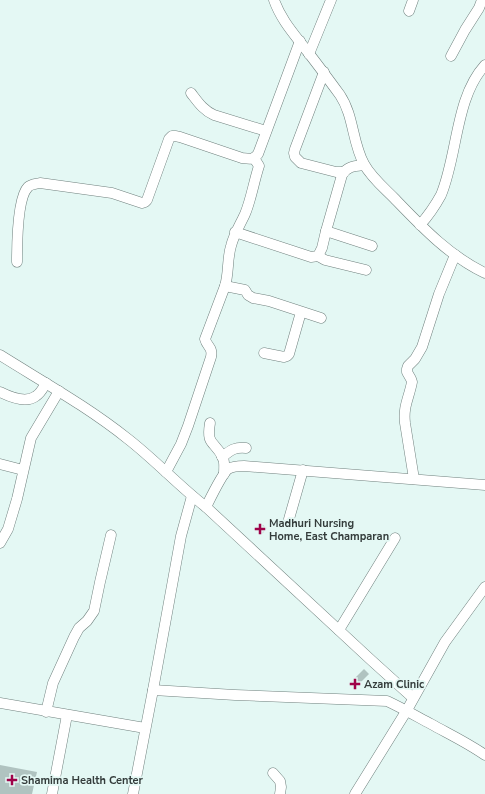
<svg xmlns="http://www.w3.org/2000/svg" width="485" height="794" font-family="'Nunito Sans',sans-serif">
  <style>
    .building { fill: #b0c3c0 }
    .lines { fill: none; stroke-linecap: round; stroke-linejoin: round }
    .minor-casing { stroke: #70817e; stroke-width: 11 }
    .minor { stroke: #fff; stroke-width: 10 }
    .poi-dot { fill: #9e0349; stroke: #e4f8f4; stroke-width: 1.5 }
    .labels { text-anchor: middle; stroke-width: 3.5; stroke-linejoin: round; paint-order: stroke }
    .poi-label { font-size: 11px; font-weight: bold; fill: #343c3b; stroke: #e4f8f4; text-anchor: start }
  </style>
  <rect width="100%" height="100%" fill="#e4f8f4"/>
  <!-- building -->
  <g class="building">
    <path d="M260,523L267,528L262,534L255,529Z"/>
    <path d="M364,669L369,674L355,688L350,683Z"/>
    <path d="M0,765L37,772L32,794H0Z"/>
  </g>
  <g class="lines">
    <defs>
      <g id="minor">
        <path d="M274,0C281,20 295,35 307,51C318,65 329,80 340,95C354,116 352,142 364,164C371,177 383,187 394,198C421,226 449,256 485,273"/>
        <path d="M409,11L413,0"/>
        <path d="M309,54L331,0"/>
        <path d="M451,56L465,30L479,8L482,0"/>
        <path d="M324,72L295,149L294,153L295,157L301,163L336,172H344"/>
        <path d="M191,93C198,102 203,110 214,115L266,131"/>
        <path d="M420,225C428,216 435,206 441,195C458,154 455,98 485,65"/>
        <path d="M326,231L372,246"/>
        <path d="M235,232L308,256L311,257L318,256L322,248L326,231L342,175C347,166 355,166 364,165"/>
        <path d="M318,256L325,260L366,270"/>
        <path d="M17,262C17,246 17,198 28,187C31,184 36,184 40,183L112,193L142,203L145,202L147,200L169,139L172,136H175L180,137L242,158C250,159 253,160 258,154L300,41"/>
        <path d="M225,286L245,290L248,295L253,298L269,301L321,318"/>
        <path d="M264,353L284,357L287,356L289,354L301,312"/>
        <path d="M0,355C43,382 88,407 128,439C155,460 179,486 206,507L371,660L413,698"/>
        <path d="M0,392C10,397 26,404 36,396C41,393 43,388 46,383"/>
        <path d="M210,423C206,447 215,440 223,458C225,463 224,469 224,474"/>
        <path d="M222,457C231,450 234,447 246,448"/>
        <path d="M0,464L23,470"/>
        <path d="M166,472L181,444L188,426L211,357C213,347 207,347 205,339L225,286C229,273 227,259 231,246C234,234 240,225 245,214C251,200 254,181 259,166L254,158"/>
        <path d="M414,479L405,423C403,406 409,398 412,382L411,379L407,372V369L408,366L415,359L422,347L439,294L455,255"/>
        <path d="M206,507C210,499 222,474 228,469C233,466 239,466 244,466L485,485"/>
        <path d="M289,519L303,470"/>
        <path d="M0,543L8,529L17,499L28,451L31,438L59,391"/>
        <path d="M339,630L395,538"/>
        <path d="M153,690L235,695L387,701C402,708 416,716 431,724C449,734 468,743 485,755"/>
        <path d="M0,703L145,728"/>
        <path d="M46,712L53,683L74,637L79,628L87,621L94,611L100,582L111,535"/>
        <path d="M273,773L280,781L281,787L280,794"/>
        <path d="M52,794L67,715"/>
        <path d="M133,794L153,690L181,536L192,496"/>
        <path d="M355,794L407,710L445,642L485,587"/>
      </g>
    </defs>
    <!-- minor casing -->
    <use href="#minor" class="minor-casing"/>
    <!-- minor -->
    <use href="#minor" class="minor"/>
  </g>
  <!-- markers -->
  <g class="poi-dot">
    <path d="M258 523h4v4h4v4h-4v4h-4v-4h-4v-4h4z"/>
    <path d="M353 678h4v4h4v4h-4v4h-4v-4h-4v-4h4z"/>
    <path d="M10 774h4v4h4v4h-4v4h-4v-4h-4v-4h4z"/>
  </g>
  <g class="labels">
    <!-- poi labels -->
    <g class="poi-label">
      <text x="269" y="527">Madhuri Nursing<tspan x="269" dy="13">Home, East Champaran</tspan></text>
      <text x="364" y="688">Azam Clinic</text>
      <text x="21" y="784">Shamima Health Center</text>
    </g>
  </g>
</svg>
